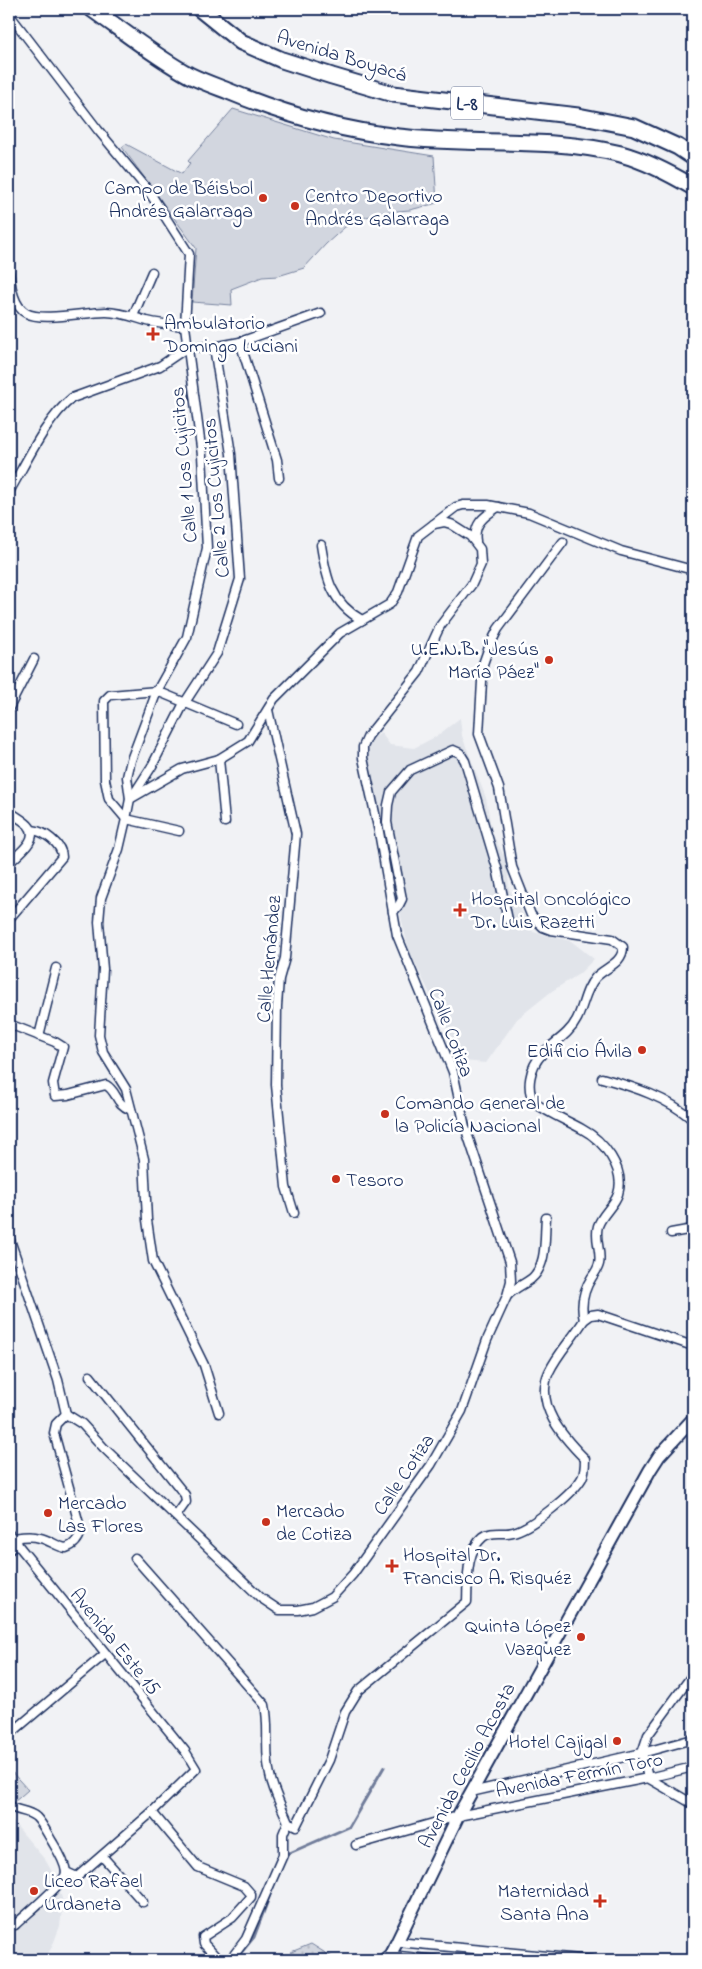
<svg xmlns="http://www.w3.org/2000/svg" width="702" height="1969" font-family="'Indie Flower',sans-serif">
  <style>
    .built { fill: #e1e4ea }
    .park { fill: url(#park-dots); stroke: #76829e }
    .pitch { fill: #d2d6df; stroke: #76829e }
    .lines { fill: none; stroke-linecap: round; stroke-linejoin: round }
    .stream { stroke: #707c9a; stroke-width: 3 }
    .street-casing { stroke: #1b2f5e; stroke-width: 11 }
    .secondary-casing { stroke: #1b2f5e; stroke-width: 15 }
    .highway-casing { stroke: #1b2f5e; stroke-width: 19 }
    .street { stroke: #fff; stroke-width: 8 }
    .secondary { stroke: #fff; stroke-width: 11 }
    .highway { stroke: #fff; stroke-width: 15 }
    .poi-dot { fill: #c8321e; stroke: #fff; stroke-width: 2 }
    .labels { text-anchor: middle; stroke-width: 5; stroke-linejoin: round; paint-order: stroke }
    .shield { fill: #fff; stroke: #5f6d8e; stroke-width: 1 }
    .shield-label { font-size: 19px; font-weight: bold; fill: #1b2f5e }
    .street-label { font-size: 20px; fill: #1b2f5e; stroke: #fff }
    .poi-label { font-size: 20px; fill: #1b2f5e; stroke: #fff; text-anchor: start }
  </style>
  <defs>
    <pattern id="park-dots" width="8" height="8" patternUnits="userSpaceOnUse" patternTransform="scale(1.25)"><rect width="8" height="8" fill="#d2d6df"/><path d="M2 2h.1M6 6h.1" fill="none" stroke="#b4b8c2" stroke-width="1.8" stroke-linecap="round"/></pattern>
  </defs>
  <rect width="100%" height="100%" fill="#f1f2f5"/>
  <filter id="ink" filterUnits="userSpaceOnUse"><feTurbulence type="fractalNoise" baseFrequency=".02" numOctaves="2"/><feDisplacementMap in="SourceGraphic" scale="10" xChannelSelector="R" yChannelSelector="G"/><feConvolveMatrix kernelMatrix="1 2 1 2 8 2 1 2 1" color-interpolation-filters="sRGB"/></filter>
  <g filter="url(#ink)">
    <!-- built -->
    <g class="built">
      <path d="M460,718L462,736L486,798L492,833L507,862L509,889L533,932L571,941L594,959L579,974L552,991L517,1019L486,1063L463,1061L409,951L365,765V750L371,740L381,733L390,745L414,748L437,736Z"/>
      <path d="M9,1817L46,1861L57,1881L63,1902L60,1926L52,1947L44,1960H9Z"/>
    </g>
    <!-- park -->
    <path class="park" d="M311,1944L335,1959L336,1960H288L291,1952Z"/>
    <!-- pitch -->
    <g class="pitch">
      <path d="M233,109L334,140L434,156L437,203L410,210L385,212L359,219L345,227L326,244L304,268L278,276L262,277L231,289L232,305L192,302L196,248L122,147L126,144L182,174L190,163L188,161Z"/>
      <path d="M9,1769L28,1790L13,1803L9,1799Z"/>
    </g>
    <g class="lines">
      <!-- stream -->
      <g class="stream">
        <path d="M285,1855L349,1827L384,1767"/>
        <path d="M235,1960L254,1937L276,1879"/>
      </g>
      <defs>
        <g id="street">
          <path d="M9,14L98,130L148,190L189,254L185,326L202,455L207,548L187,637L157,691L131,760L127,777L130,799L126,819L119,849L101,898L99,922L103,969L99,1035L103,1052L126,1089L144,1159L147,1220L153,1261L204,1365L219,1413"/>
          <path d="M9,272C11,285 13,306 26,313C42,322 85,312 106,312C120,312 133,317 147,321C159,324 172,325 185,326"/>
          <path d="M133,316L152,272"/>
          <path d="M240,342L277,460L279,478"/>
          <path d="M9,492C26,463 46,419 72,398L160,366L188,347H214L240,342L321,313"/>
          <path d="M476,541C473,523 485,516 498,507"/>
          <path d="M321,545C326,577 331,603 362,620"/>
          <path d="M9,708L34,659"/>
          <path d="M268,710L296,834L285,958L279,979L277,1006L276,1085L286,1187L294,1213"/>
          <path d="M219,759L225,822"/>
          <path d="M134,794L152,766L182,707L217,653L240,579L231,454L214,347"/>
          <path d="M130,799L182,769L219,759L248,741L274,699L340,633L390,604L398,592L418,536L456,507L463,505H488L529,513L621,551L693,570"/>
          <path d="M9,811C15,816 23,820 28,825C41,839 18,854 9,863"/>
          <path d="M179,831L126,819L109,799L105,780L104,701L110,695L157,691L236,724"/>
          <path d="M393,912L399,905L402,899L387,822L388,805L391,792L410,770L453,750L460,753L465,761L497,868L508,920"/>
          <path d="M9,919L62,857C62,844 44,831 32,830"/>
          <path d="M9,1024L55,1042L63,1047L53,1083L55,1096L68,1095L106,1085C118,1092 114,1103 131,1110"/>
          <path d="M39,1036L56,968"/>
          <path d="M602,1078C634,1087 667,1097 693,1120"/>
          <path d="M671,1233L693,1229"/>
          <path d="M9,1237L58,1380L66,1414"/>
          <path d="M508,1295C516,1287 523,1285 531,1279C548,1265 544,1237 546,1218"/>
          <path d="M584,1320L591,1315L598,1314L693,1346"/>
          <path d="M90,1376L185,1495L186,1502L176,1516"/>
          <path d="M66,1414L82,1424L104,1448L261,1598L279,1610H298L313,1607L332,1597L353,1574L431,1465L462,1411L487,1340L507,1296L511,1281L510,1262L465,1127L453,1072L397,935L379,832L363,758V747L368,736L419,672L440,626L472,584L481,564L480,549L470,536L451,524L444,522L434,524"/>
          <path d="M9,1534L185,1751L196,1769L152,1812L77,1877L66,1872"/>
          <path d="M12,1538C21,1537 31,1535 40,1538C50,1540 57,1547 66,1548C75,1545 79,1539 81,1531L54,1433L56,1424L66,1414"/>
          <path d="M135,1558L265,1705C270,1729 264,1751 270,1775C273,1791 282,1807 288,1822L296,1826L329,1760L345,1712L358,1691L467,1602C468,1581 465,1552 483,1537C491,1530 504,1535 513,1532C531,1528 573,1494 582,1478C585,1472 585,1465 585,1459C563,1437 534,1405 549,1372C558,1353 573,1338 584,1320C580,1304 583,1291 592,1277C595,1273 598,1268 599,1264C602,1252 594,1239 598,1226C602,1214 614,1206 618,1194C626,1169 603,1140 582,1129C566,1120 550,1114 535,1103C525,1089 530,1067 542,1054C554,1042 569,1035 577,1019C584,1005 585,989 596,977C606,967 623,963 623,947L612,939L551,930L543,927L531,915L512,867L499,788L479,734L483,664L489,647L498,629L563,542"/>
          <path d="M693,1674L648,1735L642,1753L648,1778L693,1804"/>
          <path d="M9,1735L105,1654"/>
          <path d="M471,1792L642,1753L693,1739"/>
          <path d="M9,1805C16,1812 27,1809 36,1817C43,1824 48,1835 53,1843C58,1851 65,1862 66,1872C66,1882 24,1916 15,1925"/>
          <path d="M152,1812L198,1867L244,1886L251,1894V1897L232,1918L203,1937L204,1944L219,1960"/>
          <path d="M356,1845L458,1816L648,1778L693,1767"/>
          <path d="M102,1856L143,1902"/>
          <path d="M397,1942L591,1960"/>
          <path d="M390,1955L436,1960"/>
          <path d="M230,1960L246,1939L283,1855V1834L288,1822"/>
        </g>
        <g id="secondary">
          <path d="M9,1548L16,1542"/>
          <path d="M384,1960L390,1955L397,1942L458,1816L650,1470L659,1456L693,1419"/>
        </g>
        <g id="highway">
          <path d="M92,9C122,30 157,58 189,75C201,81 215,86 228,91C283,114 339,130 399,137C471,146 550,136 621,154C646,161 671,174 693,187"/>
          <path d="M200,9L241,42L282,60L332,76L393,94L578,116L634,127L678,147L693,157"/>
        </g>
      </defs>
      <!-- street casing -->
      <use href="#street" class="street-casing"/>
      <!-- secondary casing -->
      <use href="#secondary" class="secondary-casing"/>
      <!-- highway casing -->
      <use href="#highway" class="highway-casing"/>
      <!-- street -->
      <use href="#street" class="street"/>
      <!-- secondary -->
      <use href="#secondary" class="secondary"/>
      <!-- highway -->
      <use href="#highway" class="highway"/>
    </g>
  </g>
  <!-- markers -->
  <g class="poi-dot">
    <circle cx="263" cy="198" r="5"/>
    <circle cx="295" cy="206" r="5"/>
    <path d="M150.5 326.5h5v5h5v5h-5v5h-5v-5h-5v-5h5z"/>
    <circle cx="549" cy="660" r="5"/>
    <path d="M457.5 902.5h5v5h5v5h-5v5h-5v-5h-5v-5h5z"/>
    <circle cx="642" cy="1050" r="5"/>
    <circle cx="385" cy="1114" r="5"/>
    <circle cx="336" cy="1179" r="5"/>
    <circle cx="48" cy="1513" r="5"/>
    <circle cx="266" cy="1522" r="5"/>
    <path d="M389.5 1558.5h5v5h5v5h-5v5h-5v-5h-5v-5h5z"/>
    <circle cx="581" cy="1637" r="5"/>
    <circle cx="617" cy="1741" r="5"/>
    <circle cx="34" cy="1891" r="5"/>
    <path d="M597.5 1893.5h5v5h5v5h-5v5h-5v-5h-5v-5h5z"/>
  </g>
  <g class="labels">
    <!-- shield labels -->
    <rect class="shield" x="451" y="86.5" width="32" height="33" rx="4"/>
    <g class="shield-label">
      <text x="467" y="110">L-8</text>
    </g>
    <!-- street labels -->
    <g class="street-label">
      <text transform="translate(342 55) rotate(17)" y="7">Avenida Boyacá</text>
      <text transform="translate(183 465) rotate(-95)" y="7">Calle 1 Los Cujicitos</text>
      <text transform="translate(215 498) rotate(-95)" y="7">Calle 2 Los Cujicitos</text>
      <text transform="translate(268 959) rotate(-85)" y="7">Calle Hernández</text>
      <text transform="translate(452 1032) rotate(69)" y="7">Calle Cotiza</text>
      <text transform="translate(403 1474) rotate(-56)" y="7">Calle Cotiza</text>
      <text transform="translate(116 1641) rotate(51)" y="7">Avenida Este 15</text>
      <text transform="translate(466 1765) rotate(-62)" y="7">Avenida Cecilio Acosta</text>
      <text transform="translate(579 1774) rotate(-11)" y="7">Avenida Fermín Toro</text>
    </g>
    <!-- poi labels -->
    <g class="poi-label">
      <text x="253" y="194" text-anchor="end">Campo de Béisbol<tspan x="253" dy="23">Andrés Galarraga</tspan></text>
      <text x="305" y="202">Centro Deportivo<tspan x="305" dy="23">Andrés Galarraga</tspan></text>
      <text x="164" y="329">Ambulatorio<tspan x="164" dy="23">Domingo Luciani</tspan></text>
      <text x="539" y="655" text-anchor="end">U.E.N.B. "Jesús<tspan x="539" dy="23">María Páez"</tspan></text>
      <text x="471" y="905">Hospital Oncológico<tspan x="471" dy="23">Dr. Luis Razetti</tspan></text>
      <text x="632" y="1057" text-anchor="end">Edificio Ávila</text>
      <text x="395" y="1109">Comando General de<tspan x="395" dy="23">la Policía Nacional</tspan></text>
      <text x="346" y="1186">Tesoro</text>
      <text x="58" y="1509">Mercado<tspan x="58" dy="23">Las Flores</tspan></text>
      <text x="276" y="1517">Mercado<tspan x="276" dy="23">de Cotiza</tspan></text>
      <text x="403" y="1561">Hospital Dr.<tspan x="403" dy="23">Francisco A. Risquéz</tspan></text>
      <text x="571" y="1632" text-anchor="end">Quinta López<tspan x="571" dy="23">Vazquez</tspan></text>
      <text x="607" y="1748" text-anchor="end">Hotel Cajigal</text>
      <text x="44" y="1887">Liceo Rafael<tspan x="44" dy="23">Urdaneta</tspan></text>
      <text x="589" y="1897" text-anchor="end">Maternidad<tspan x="589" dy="23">Santa Ana</tspan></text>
    </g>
  </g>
  <!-- margin -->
  <rect width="702" height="1969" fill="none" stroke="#fff" stroke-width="30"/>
  <rect x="15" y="15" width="672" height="1939" fill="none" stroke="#1b2f5e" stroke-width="2" filter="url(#ink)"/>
</svg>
